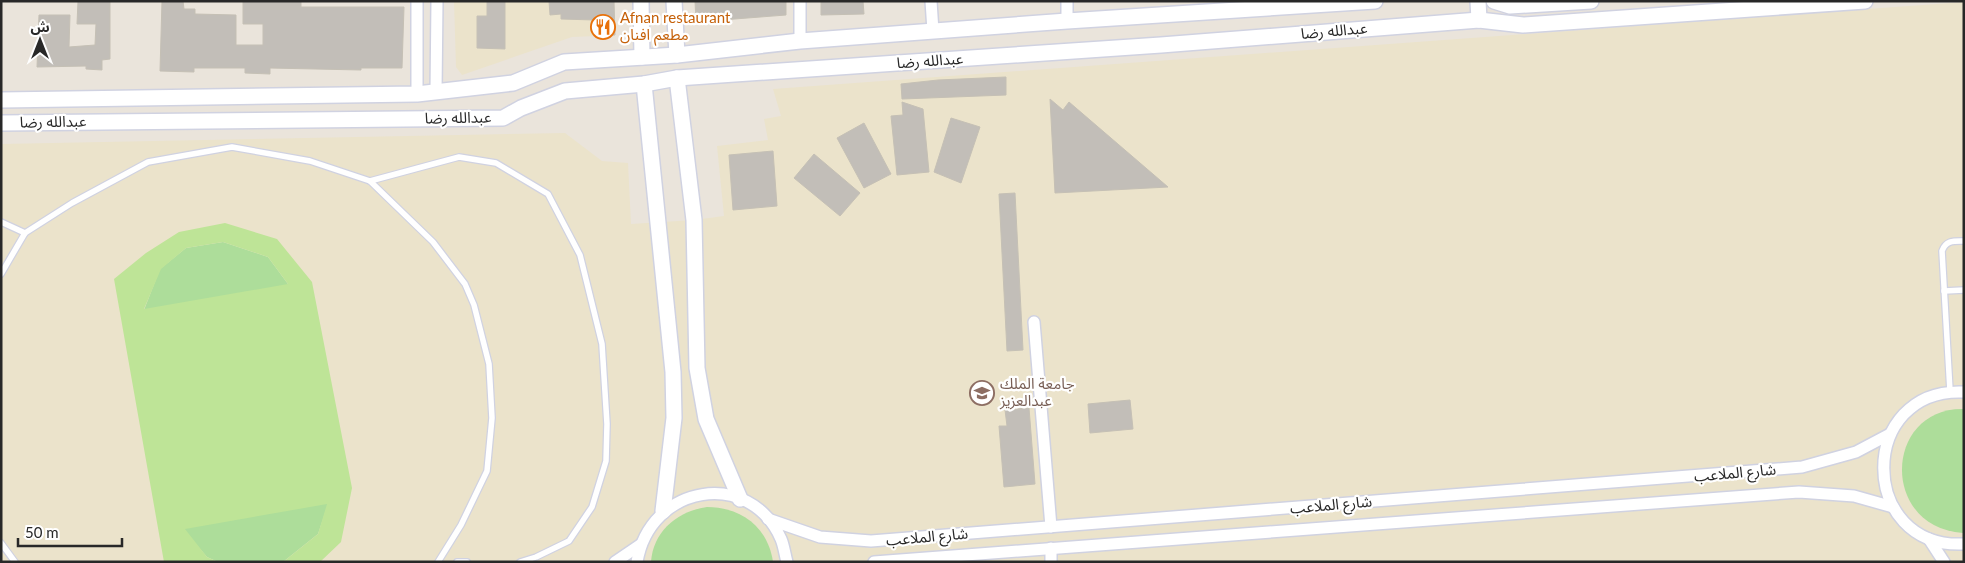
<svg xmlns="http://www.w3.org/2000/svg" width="1965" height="563" font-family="Lato,'Noto Sans Arabic',sans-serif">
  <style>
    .education { fill: #ebe3cb }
    .green { fill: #addd9a }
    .pitch { fill: #bee497; fill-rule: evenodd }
    .building { fill: #c2beb8; stroke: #c5c0b5 }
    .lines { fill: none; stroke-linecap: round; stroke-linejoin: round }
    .service-casing { stroke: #d0d2e1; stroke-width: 8 }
    .minor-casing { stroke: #d0d2e1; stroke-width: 14 }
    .tertiary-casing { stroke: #d0d2e1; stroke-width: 18 }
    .service { stroke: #fff; stroke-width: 5.5 }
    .minor { stroke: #fff; stroke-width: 11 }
    .tertiary { stroke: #fff; stroke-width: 15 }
    .labels { text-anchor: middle; stroke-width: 4.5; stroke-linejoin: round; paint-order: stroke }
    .food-label { font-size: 15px; fill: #c56008; stroke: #fff; text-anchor: start }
    .street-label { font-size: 15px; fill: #282828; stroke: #fff }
    .education-label { font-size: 15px; fill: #785e54; stroke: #fff; text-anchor: start }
  </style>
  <rect width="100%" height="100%" fill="#eae4db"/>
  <!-- education -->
  <g class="education">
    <path d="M454,1H595L596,36L572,37L462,75L456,67Z"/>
    <path d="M1964,2V562H1V144L565,133L602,161L628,163L631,224L694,220L724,216L717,146L768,140L764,119L781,116L773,89Z"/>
  </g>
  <!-- green -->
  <g class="green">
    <path d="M223,242L268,257L288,284L328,504L318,534L283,562H218L207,557L184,530L144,310L160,269L186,248Z"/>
    <path d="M1964,409V532L1963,533C1879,527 1884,407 1964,409Z"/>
    <path d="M707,507C741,507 768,527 773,562H651C653,531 678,511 707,507Z"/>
  </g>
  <!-- pitch -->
  <path class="pitch" d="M225,223L277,239L312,282L352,488L341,542L320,562H283L318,534L327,504L185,529L207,557L218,562H164L114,279L146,253L179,232ZM223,242L268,257L288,284L144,309L161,269L186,248Z"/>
  <!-- building -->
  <g class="building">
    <path d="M78,1H110V59L102,60V70L86,69V66L37,67L39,15H70L69,47L95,45L96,24H77Z"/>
    <path d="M162,1H183L184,9H195V14L236,15V45H263V24H243V1H301V7H404L402,68H361V70L270,68V74L245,73V68H194V72L160,71Z"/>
    <path d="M487,1H505V49L477,48V16H487Z"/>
    <path d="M549,1H614L615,35L596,36L595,20L561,19V14L550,15Z"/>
    <path d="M695,1H786V15L696,22Z"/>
    <path d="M821,1H863L864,14L821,15Z"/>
    <path d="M1006,77V95L902,99L901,84L938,80Z"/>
    <path d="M1050,99L1063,110L1069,102L1168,187L1055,193Z"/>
    <path d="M902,102L923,109L929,172L897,175L891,116L903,115Z"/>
    <path d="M951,118L980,127L961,183L934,172Z"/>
    <path d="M864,123L891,174L864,188L837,138Z"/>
    <path d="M773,151L777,206L733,210L729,155Z"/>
    <path d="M814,154L860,193L840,216L794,178Z"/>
    <path d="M1015,193L1023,350L1007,351L999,194Z"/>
    <path d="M1130,400L1133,429L1090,433L1088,404Z"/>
    <path d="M1029,408L1035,484L1004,487L999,426H1007L1005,410Z"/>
  </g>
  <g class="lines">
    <defs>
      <g id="service">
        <path d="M370,181L459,157L496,163L548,194L580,255L602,344L607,424L606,461L592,507L569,541L536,557L520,562"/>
        <path d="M1,222L25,233"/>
        <path d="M1,274L25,233L72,203L148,162L232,147L310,161L370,181L433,242L465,284L474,305L489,364L492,418L487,471L461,525L438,562"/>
        <path d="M1944,291L1964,290"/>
        <path d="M1950,391L1942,251C1946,240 1954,241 1964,241"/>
        <path d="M1,543L15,562"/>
        <path d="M457,562H467"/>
      </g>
      <g id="minor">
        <path d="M417,1V94"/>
        <path d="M800,1V41"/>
        <path d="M931,1L933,31"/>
        <path d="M1067,1V21"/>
        <path d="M436,92L437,1"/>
        <path d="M1034,322L1051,527"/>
        <path d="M1964,392C1857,387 1857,549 1964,544"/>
        <path d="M768,519L820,537L871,541L1802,467L1856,452L1890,434"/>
        <path d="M1929,539L1944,562"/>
        <path d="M1051,548V562"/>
        <path d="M615,562L640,545"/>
        <path d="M637,562C650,484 750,468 781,539C784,546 785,555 787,562"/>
        <path d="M874,562L1799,492L1854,496L1893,507"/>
      </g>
      <g id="tertiary">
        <path d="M641,1L642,57"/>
        <path d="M674,1L677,55"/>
        <path d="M1478,1L1479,20"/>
        <path d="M1494,1L1510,6L1591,1"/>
        <path d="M677,78L694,220L697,368L706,419L740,499"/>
        <path d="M644,84L673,372L674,418L663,511"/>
        <path d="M1,100L417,94L513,83L564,62L677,55L800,41L1067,21L1375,1"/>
        <path d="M1,123L503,118L521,108L565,91L644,84L677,78L1161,45L1479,20L1523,25L1865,1"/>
      </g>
    </defs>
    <!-- service casing -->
    <use href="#service" class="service-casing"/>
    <!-- minor casing -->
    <use href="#minor" class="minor-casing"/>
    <!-- tertiary casing -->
    <use href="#tertiary" class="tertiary-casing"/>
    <!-- service -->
    <use href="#service" class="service"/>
    <!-- minor -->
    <use href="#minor" class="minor"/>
    <!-- tertiary -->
    <use href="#tertiary" class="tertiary"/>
  </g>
  <!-- icons -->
  <defs>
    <symbol id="restaurant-ring" viewBox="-11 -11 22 22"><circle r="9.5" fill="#fff" stroke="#e8710a" stroke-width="1.5"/><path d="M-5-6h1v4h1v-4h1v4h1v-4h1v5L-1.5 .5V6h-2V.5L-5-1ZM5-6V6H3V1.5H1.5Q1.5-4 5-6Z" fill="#e8710a"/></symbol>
    <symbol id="university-ring" viewBox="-11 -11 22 22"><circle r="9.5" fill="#fff" stroke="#8d6e63" stroke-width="1.5"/><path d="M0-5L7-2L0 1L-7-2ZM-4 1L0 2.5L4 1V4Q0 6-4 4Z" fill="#8d6e63"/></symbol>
  </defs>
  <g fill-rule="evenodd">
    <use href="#restaurant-ring" x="589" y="13" width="28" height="28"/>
    <use href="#university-ring" x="968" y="379" width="28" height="28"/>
  </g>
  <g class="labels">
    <!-- food labels -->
    <g class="food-label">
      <text x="620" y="23">Afnan restaurant<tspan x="620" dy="17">مطعم افنان</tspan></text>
    </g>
    <!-- street labels -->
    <g class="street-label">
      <text transform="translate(1334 31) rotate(-5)" y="5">عبدالله رضا</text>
      <text transform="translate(930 61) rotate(-4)" y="5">عبدالله رضا</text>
      <text transform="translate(458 118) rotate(-1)" y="5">عبدالله رضا</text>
      <text transform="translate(53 122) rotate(-1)" y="5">عبدالله رضا</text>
      <text transform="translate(1735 473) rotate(-5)" y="5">شارع الملاعب</text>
      <text transform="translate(1331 505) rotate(-5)" y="5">شارع الملاعب</text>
      <text transform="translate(927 537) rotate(-5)" y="5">شارع الملاعب</text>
    </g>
    <!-- education labels -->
    <g class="education-label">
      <text x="1000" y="389">جامعة الملك<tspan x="1000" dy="17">عبدالعزيز</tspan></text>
    </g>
  </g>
  <!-- border -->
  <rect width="1965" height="563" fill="none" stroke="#282828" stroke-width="5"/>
  <!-- north arrow -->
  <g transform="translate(40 40)" stroke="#ffffff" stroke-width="4" paint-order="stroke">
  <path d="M0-4L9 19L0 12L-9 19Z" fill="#282828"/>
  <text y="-8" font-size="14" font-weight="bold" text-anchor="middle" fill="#282828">ش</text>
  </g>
  <!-- scale -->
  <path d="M18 538v8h104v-8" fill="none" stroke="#282828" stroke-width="2.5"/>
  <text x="25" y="538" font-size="15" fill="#282828" stroke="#ffffff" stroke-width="4" paint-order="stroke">50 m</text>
</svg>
